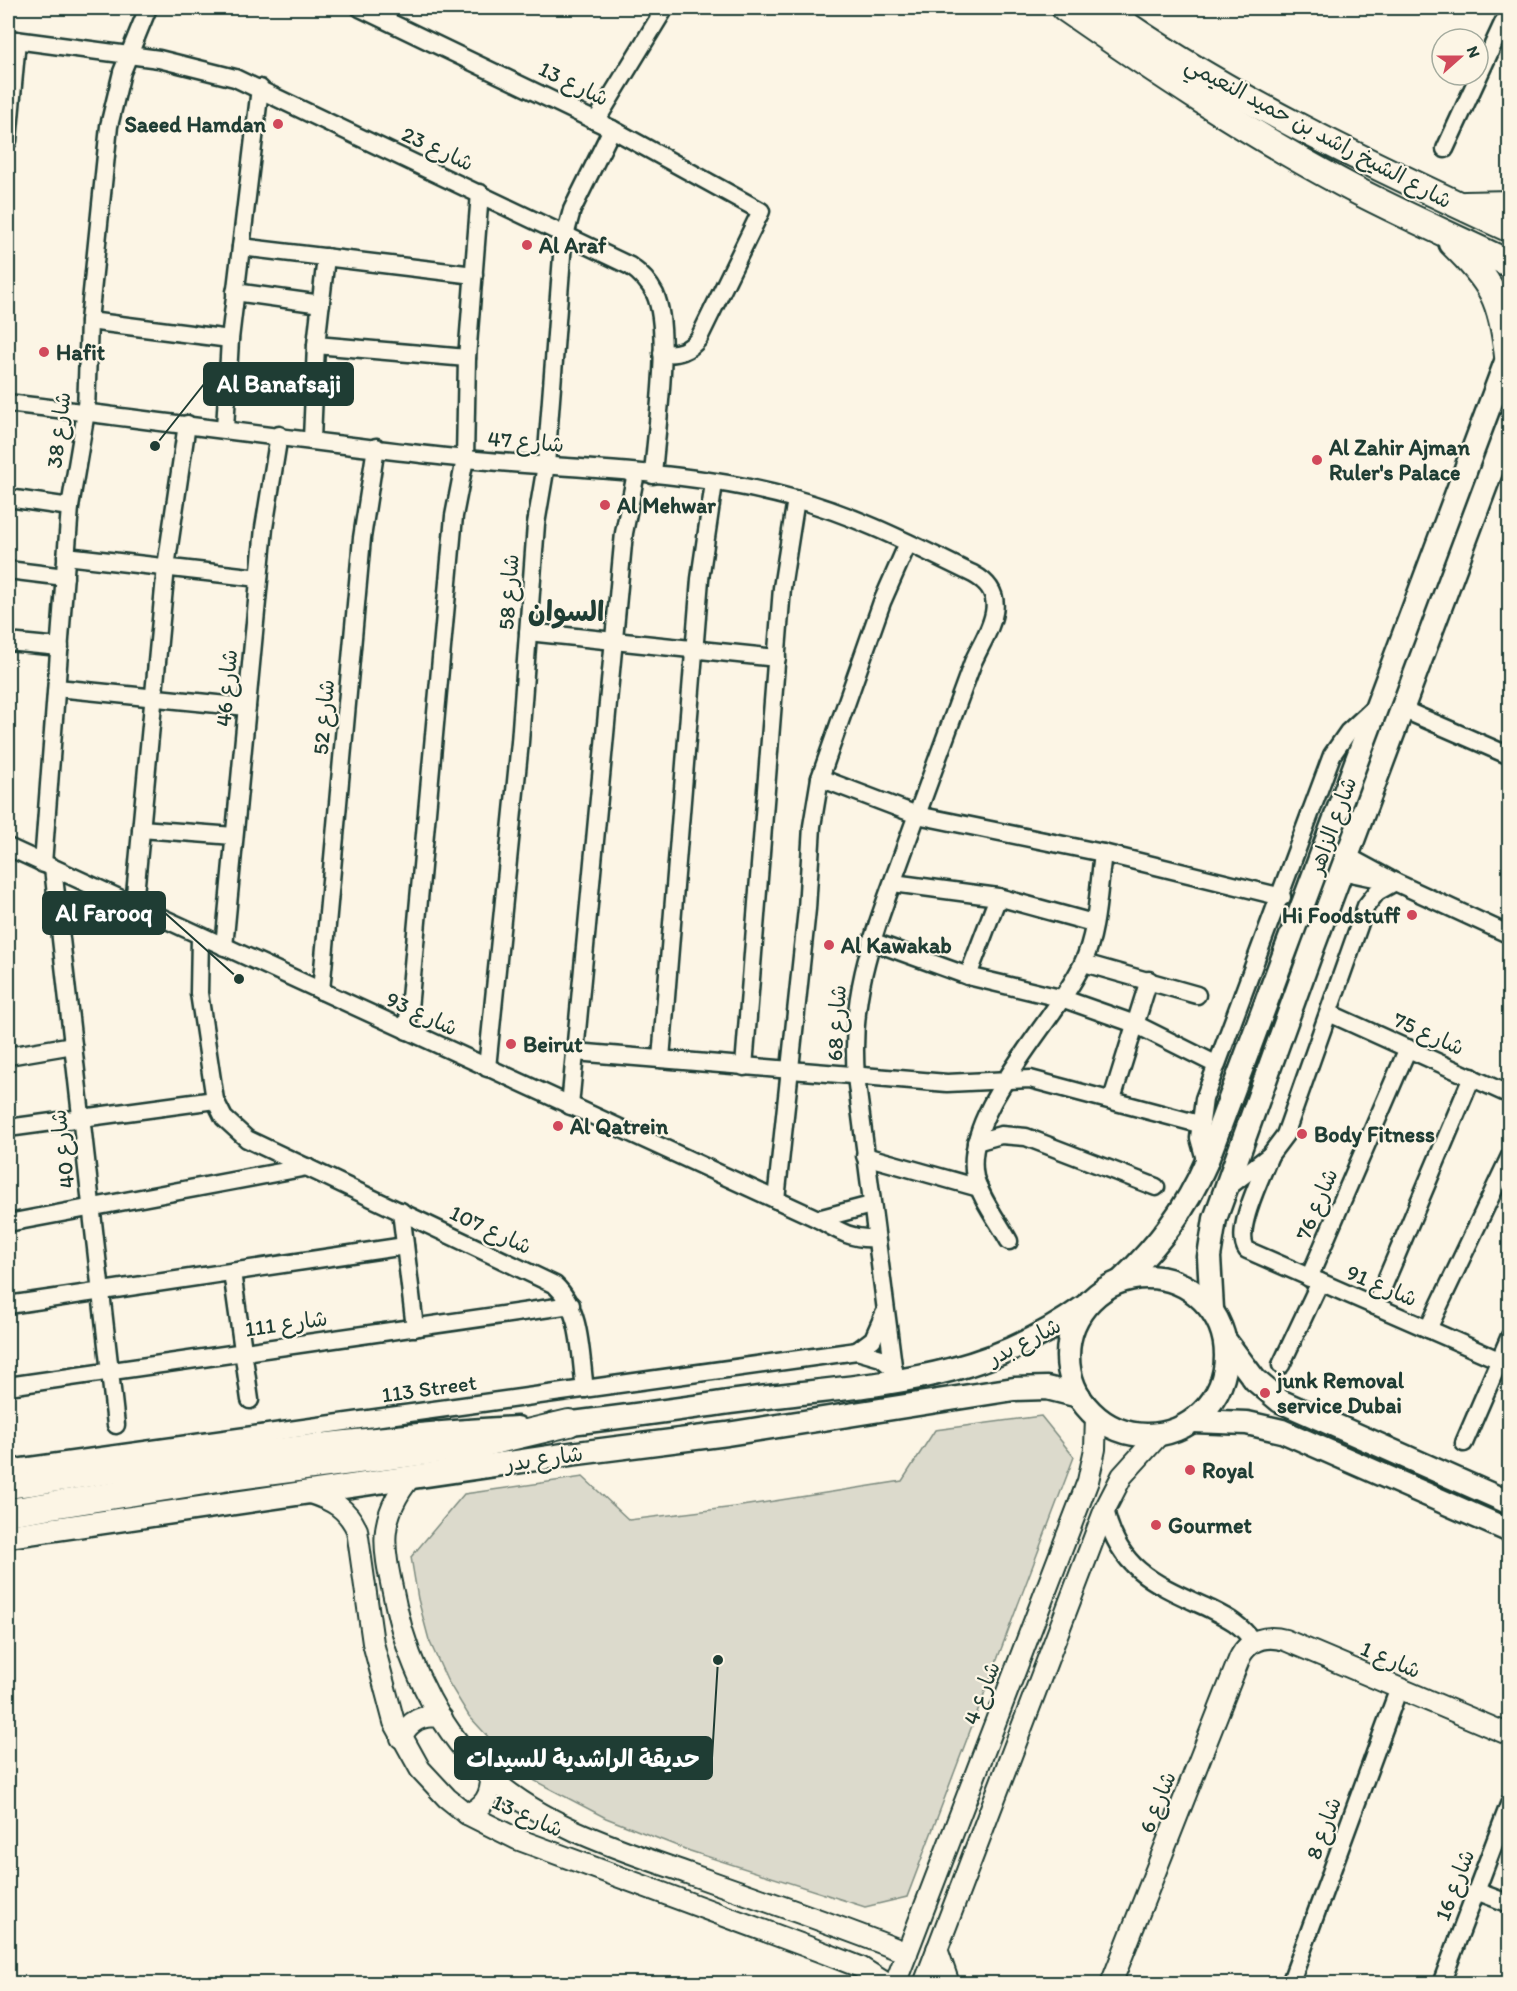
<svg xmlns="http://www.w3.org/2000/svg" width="1517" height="1991" font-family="Itim,'Playpen Sans Arabic',sans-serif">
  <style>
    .green { fill: #dcdacc; stroke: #7e8c80; stroke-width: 1.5 }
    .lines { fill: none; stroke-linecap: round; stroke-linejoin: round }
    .minor-casing { stroke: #1f3d34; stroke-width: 21 }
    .tertiary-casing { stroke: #1f3d34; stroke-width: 24 }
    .secondary-casing { stroke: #1f3d34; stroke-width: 27 }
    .primary-casing { stroke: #1f3d34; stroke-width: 30 }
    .minor { stroke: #fcf5e5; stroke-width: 16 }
    .tertiary { stroke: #fcf5e5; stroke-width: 20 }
    .secondary { stroke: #fcf5e5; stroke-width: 22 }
    .primary { stroke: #fcf5e5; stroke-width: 26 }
    .poi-dot { fill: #d1495b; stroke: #fcf5e5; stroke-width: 2 }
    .labels { text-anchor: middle; stroke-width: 4.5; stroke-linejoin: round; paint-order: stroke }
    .street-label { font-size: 22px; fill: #1f3d34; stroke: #fcf5e5 }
    .poi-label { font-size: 22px; font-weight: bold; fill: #1f3d34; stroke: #fcf5e5; text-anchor: start }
    .district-label { font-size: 28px; font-weight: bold; fill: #1f3d34; stroke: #fcf5e5 }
    .leader { fill: none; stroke: #1f3d34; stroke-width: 2 }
    .callout-dot { fill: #1f3d34; stroke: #fcf5e5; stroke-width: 2 }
    .callout { fill: #1f3d34; stroke: #1f3d34; stroke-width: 2 }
    .callout-label { font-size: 24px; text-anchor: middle; font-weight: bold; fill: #fff }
  </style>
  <rect width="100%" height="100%" fill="#fcf5e5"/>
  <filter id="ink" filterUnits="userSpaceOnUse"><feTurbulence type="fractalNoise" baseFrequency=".0167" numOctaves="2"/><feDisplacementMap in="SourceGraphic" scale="12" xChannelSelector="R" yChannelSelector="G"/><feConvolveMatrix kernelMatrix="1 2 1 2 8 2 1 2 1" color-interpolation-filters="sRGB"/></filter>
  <g filter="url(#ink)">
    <!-- green -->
    <path class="green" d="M1041,1416L1074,1457L907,1897L865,1907L690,1851L606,1818L535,1781L502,1752L469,1716L447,1680L429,1640L418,1599L411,1557L464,1494L583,1477L629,1520L735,1507L902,1481L935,1430Z"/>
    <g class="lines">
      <defs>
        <g id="minor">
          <path d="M360,8L612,129L761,211L699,338C689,351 678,355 662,353"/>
          <path d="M8,39L159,59L235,78L630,266C640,273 649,282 655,294C672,332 656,430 653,475"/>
          <path d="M596,121L665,8"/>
          <path d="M8,141L17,40"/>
          <path d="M1445,149L1510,8"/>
          <path d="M241,247L474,275"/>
          <path d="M235,292L321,304"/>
          <path d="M89,321L230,339"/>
          <path d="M316,345L467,358"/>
          <path d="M8,403C160,421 313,443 466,459C575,470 689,469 795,499C858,516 915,546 973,574C1014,596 987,631 973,662C951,722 929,782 907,842C877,927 849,985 856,1077L895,1381"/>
          <path d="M225,429L230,339L260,88"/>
          <path d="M312,439L316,345L326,257"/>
          <path d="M8,498L70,507"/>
          <path d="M66,556L259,578"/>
          <path d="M8,570L65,577"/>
          <path d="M528,632L777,658"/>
          <path d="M8,642L60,647"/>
          <path d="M57,688L247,707"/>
          <path d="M1402,709L1510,756"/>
          <path d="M820,778L917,815L1103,853L1282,897"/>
          <path d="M141,829L234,836"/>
          <path d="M8,847L818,1219C837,1230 852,1240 875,1238"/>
          <path d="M1347,856L1395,882L1510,935"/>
          <path d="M43,864L70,507L86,412L89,321L109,126L122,72L148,8"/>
          <path d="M53,868L116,1425"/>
          <path d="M1341,871L1384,880"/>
          <path d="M893,883L998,897L1093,923"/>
          <path d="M134,905L166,567L187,424"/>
          <path d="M200,936L199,993L215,1100L224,1118L247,1139L555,1285C582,1310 580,1355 585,1389"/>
          <path d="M871,941L968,976L1064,999L1135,1024L1217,1065"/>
          <path d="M224,947L264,528L279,435"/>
          <path d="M1084,963L1197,995"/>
          <path d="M968,976L998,897"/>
          <path d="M321,991L362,538L376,447"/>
          <path d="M1329,1013L1510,1095"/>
          <path d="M407,1031L454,516L465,459L467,358L480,193"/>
          <path d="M575,1052L947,1083L1030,1079L1199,1124"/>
          <path d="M8,1056L73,1045"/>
          <path d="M661,1059L700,579L714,483"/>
          <path d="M744,1067L782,588L796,499"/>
          <path d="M487,1068L520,742L536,524L546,465L563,243L572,210L612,129"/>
          <path d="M1112,1099L1149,980"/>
          <path d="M570,1106L624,533L636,473"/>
          <path d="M8,1128L215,1100"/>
          <path d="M976,1142L1001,1135L1026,1137L1156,1187"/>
          <path d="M1270,1155C1262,1176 1233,1231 1247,1250L1499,1360"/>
          <path d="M865,1156L979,1188"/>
          <path d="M1206,1163L1199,1138L1204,1099L1332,755L1348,732L1375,707"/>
          <path d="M1226,1189L1270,1155L1285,1135L1366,906L1377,892L1395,882"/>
          <path d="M776,1200L807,909L812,826L820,778L882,602L908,543"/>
          <path d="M401,1211L415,1328"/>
          <path d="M818,1219L871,1205"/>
          <path d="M8,1223L307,1167"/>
          <path d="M1009,1241C998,1221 981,1199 975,1177C961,1113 1055,1022 1082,965C1098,932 1098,889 1103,853"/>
          <path d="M232,1272L250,1400"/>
          <path d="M1309,1278L1408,1048"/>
          <path d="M8,1305L405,1246"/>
          <path d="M1375,1306L1472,1077"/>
          <path d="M1428,1329L1510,1156"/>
          <path d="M857,1351L873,1339L884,1314"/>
          <path d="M1281,1365L1320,1282"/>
          <path d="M8,1386L571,1305"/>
          <path d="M1464,1443L1510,1336"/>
          <path d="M8,1469L857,1351L881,1358L894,1369"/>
          <path d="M1105,1509C1118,1571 1158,1585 1210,1609C1228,1618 1242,1625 1253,1642"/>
          <path d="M1476,1891L1510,1904"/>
          <path d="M1290,1984L1399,1688"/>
          <path d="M1441,1984L1510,1802"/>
        </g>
        <g id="tertiary">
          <path d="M410,1478C374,1522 385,1554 396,1606C410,1670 442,1734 491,1778C546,1827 622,1850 690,1874C762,1900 835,1924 907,1953"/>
          <path d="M310,1493C332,1500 347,1508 357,1530L373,1643L394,1722L420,1769L447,1798L467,1814L517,1839L819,1951L860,1967L887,1984"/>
          <path d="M401,1738C409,1721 423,1713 442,1718"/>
          <path d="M467,1814C484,1807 491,1796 491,1778"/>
          <path d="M937,1949L949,1984"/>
          <path d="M895,1984L1088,1481L1095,1449L1096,1416"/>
          <path d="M924,1984L1105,1509L1122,1476L1159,1435"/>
          <path d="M1111,1984L1240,1657C1249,1639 1267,1635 1285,1640L1510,1735"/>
        </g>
        <g id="secondary">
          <circle cx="1147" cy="1356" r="79"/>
          <path d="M1122,1280C1158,1245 1186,1210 1206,1163L1510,351"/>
          <path d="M1212,1309L1209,1257L1215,1219L1313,947L1510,421"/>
          <path d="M1225,1340L1255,1380L1280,1401L1510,1503"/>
          <path d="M1193,1421L1247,1423L1282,1431L1510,1531"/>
          <path d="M553,1425C622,1418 691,1407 760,1398C881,1383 981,1382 1084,1307"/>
          <path d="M8,1487C177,1463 346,1437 517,1428"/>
          <path d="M8,1536L570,1454L727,1434L1014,1389L1047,1388L1079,1396"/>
        </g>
        <g id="primary">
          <path d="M1065,8C1154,70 1245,131 1342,183C1396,212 1454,237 1510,264"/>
          <path d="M1102,8C1228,98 1370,164 1510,229"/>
          <path d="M1465,205L1510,204"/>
          <path d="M1452,243C1492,282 1502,300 1508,356"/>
          <path d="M8,1512L230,1477L480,1444L569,1423"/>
        </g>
      </defs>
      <!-- minor casing -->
      <use href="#minor" class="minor-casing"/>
      <!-- tertiary casing -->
      <use href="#tertiary" class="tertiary-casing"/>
      <!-- secondary casing -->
      <use href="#secondary" class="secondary-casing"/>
      <!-- primary casing -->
      <use href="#primary" class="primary-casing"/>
      <!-- minor -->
      <use href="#minor" class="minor"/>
      <!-- tertiary -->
      <use href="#tertiary" class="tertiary"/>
      <!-- secondary -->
      <use href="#secondary" class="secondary"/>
      <!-- primary -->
      <use href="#primary" class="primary"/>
    </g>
  </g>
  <!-- markers -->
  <g class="poi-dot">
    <circle cx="278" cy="124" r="6"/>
    <circle cx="527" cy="245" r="6"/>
    <circle cx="44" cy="352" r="6"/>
    <circle cx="1317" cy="460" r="6"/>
    <circle cx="605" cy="505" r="6"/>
    <circle cx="1412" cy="915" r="6"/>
    <circle cx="829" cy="945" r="6"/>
    <circle cx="511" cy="1044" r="6"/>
    <circle cx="558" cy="1126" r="6"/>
    <circle cx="1302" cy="1134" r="6"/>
    <circle cx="1265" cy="1393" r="6"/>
    <circle cx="1190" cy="1470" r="6"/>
    <circle cx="1156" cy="1525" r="6"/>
  </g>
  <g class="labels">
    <!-- street labels -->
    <g class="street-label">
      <text transform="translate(574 83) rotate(26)" y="8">شارع 13</text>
      <text transform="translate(1319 132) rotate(28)" y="8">شارع الشيخ راشد بن حميد النعيمي</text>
      <text transform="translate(438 148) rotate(25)" y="8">شارع 23</text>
      <text transform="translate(58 430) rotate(-83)" y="8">شارع 38</text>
      <text transform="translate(526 441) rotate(5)" y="8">شارع 47</text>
      <text transform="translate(508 592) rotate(-86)" y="8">شارع 58</text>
      <text transform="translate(226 688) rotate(-85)" y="8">شارع 46</text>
      <text transform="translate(323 717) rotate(-85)" y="8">شارع 52</text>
      <text transform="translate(1332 825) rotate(-70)" y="8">شارع الزاهر</text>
      <text transform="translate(422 1013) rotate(25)" y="8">شارع 93</text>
      <text transform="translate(836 1023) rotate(-87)" y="8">شارع 68</text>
      <text transform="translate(1429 1033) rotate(24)" y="8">شارع 75</text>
      <text transform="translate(62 1149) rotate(-97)" y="8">شارع 40</text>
      <text transform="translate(1316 1204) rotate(-67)" y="8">شارع 76</text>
      <text transform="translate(491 1229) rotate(25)" y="8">شارع 107</text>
      <text transform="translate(1382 1285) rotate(23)" y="8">شارع 91</text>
      <text transform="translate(286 1323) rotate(-8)" y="8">شارع 111</text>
      <text transform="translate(1024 1341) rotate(-27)" y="8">شارع بدر</text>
      <text transform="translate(429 1388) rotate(-8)" y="8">113 Street</text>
      <text transform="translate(544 1458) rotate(-8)" y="8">شارع بدر</text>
      <text transform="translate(1391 1659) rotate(23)" y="8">شارع 1</text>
      <text transform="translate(981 1693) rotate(-69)" y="8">شارع 4</text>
      <text transform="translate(1157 1802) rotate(-68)" y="8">شارع 6</text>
      <text transform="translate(528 1815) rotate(24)" y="8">شارع 13</text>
      <text transform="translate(1323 1828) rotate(-70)" y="8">شارع 8</text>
      <text transform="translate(1454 1885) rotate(-69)" y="8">شارع 16</text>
    </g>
    <!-- poi labels -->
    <g class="poi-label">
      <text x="266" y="132" text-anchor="end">Saeed Hamdan</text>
      <text x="539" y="253">Al Araf</text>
      <text x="56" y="360">Hafit</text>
      <text x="1329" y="455">Al Zahir Ajman<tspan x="1329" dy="25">Ruler's Palace</tspan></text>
      <text x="617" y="513">Al Mehwar</text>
      <text x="1400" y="923" text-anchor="end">Hi Foodstuff</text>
      <text x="841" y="953">Al Kawakab</text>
      <text x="523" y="1052">Beirut</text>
      <text x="570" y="1134">Al Qatrein</text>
      <text x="1314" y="1142">Body Fitness</text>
      <text x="1277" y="1388">junk Removal<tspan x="1277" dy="25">service Dubai</tspan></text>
      <text x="1202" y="1478">Royal</text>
      <text x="1168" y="1533">Gourmet</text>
    </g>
    <!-- district labels -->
    <g class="district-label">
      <text x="566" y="621">السوان</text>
    </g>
  </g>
  <!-- callouts -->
  <path class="leader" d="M155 446L204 384M239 979L165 913M718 1660L712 1758"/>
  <g class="callout-dot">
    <circle cx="155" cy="446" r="6"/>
    <circle cx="239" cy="979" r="6"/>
    <circle cx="718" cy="1660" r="6"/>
  </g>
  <g class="callout">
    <rect x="204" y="363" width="149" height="42" rx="6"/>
    <rect x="43" y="892" width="122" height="42" rx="6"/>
    <rect x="455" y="1737" width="257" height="42" rx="6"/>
  </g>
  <g class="callout-label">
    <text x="279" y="392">Al Banafsaji</text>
    <text x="104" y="921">Al Farooq</text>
    <text x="583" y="1767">حديقة الراشدية للسيدات</text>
  </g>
  <!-- margin -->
  <rect width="1517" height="1991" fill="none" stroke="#fcf5e5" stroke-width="30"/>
  <rect x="15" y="15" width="1487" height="1961" fill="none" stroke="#1f3d34" stroke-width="2" filter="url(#ink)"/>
  <!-- north arrow -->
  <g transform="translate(1460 57) rotate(69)"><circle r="28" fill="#fcf5e5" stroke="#a4ab9e" stroke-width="1.5"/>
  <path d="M0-4.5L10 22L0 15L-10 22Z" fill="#d1495b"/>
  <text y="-9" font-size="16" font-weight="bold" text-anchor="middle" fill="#1f3d34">N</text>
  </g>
</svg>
